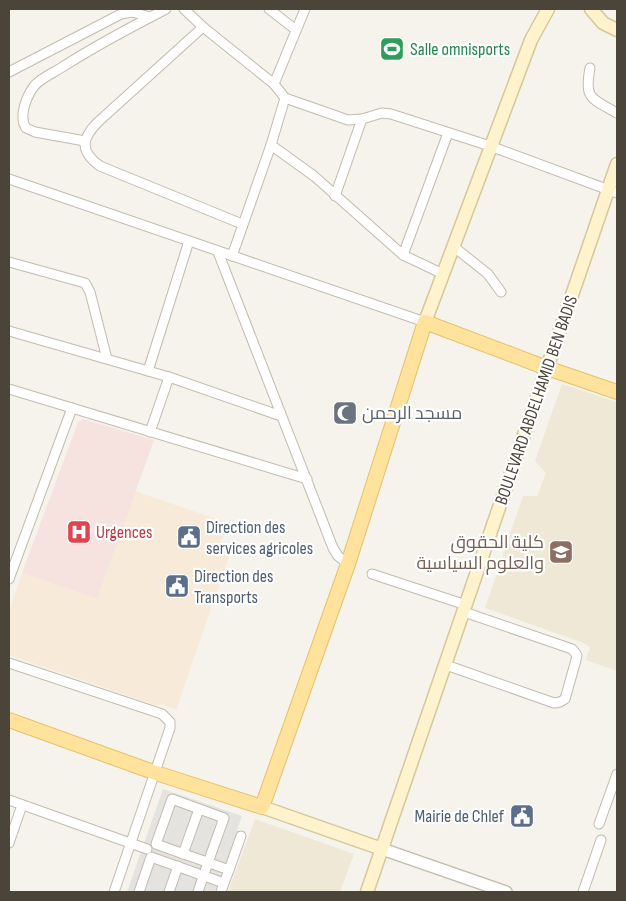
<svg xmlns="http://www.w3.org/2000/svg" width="626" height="901" font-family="'Sofia Sans Condensed',Cairo,sans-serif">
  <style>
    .commercial { fill: #f7ead8 }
    .education { fill: #efe8d6 }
    .medical { fill: #f6e3e0 }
    .parking { fill: #e5e3e0 }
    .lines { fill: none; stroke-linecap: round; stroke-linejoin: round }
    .minor-casing { stroke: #c2bbae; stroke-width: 11 }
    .tertiary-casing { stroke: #c2bbae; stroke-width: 14 }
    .secondary-casing { stroke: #d6c79b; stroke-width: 15 }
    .primary-casing { stroke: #e6c16a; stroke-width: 16 }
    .minor { stroke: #fff; stroke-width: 9 }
    .tertiary { stroke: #fff; stroke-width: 11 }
    .secondary { stroke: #fff3cd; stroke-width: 12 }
    .primary { stroke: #ffe39c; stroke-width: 14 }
    .labels { text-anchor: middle; stroke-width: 4.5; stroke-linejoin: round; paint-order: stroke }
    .leisure-label { font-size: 18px; fill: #27864d; stroke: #fff; text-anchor: start }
    .street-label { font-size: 18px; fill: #4b4439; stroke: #fff }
    .worship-label { font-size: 18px; fill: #5b616d; stroke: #fff; text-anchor: start }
    .service-label { font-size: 18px; fill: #4e5e75; stroke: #fff; text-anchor: start }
    .health-label { font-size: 18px; fill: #be3a42; stroke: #fff; text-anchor: start }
    .education-label { font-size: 18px; fill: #785e54; stroke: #fff; text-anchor: end }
  </style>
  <rect width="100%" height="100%" fill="#f6f3ec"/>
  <!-- commercial -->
  <path class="commercial" d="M135,491L228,523L219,547L231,551L176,710L164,705H155L9,655V612L22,573L97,599Z"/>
  <!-- education -->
  <g class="education">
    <path d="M562,384L617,402V671L586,660L590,647L581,642L485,608L523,496H537L546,473L535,461Z"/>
    <path d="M255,819L354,854L340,892H228Z"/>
  </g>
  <!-- medical -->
  <path class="medical" d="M83,419L154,440L97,599L22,573L78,422Z"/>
  <!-- parking -->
  <path class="parking" d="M163,789L242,816L237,830L246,833L225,892H127Z"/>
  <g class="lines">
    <defs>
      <g id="minor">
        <path d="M184,9L203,27L274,84L285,98L348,120L362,119L382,113L391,114L490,146L617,193"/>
        <path d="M269,9L296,30"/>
        <path d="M203,27L98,122C82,138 79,151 100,166L242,224"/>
        <path d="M590,68C584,99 591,98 617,113"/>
        <path d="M9,72L121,14L132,12L150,17"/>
        <path d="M274,84L305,9"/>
        <path d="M85,141L35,132L26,128C18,116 27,95 35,85C43,77 55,72 64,66C97,45 131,27 166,9"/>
        <path d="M271,145L314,176L403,255L443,274"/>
        <path d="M9,179L425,322"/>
        <path d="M335,196L362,119"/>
        <path d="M454,247L488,274L501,292"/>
        <path d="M218,252L333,548L338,556L348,564"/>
        <path d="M403,255L448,133"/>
        <path d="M232,256L271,145L285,98"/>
        <path d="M9,262L85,283L90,292L107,359"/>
        <path d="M9,331L169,377L281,416"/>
        <path d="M148,371L189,241"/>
        <path d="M9,389L307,479"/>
        <path d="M150,432L169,377"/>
        <path d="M372,574L466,605"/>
        <path d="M9,579L72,408"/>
        <path d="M9,663L162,714L170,722V728L114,892"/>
        <path d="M446,665L554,703L560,702L565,699L576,660L577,655L572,649L464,612"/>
        <path d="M9,800L147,849"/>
        <path d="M599,824L617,774"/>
        <path d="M9,843L22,805"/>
        <path d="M183,854L199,809"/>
        <path d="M229,870L241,836"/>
        <path d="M139,892L151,857L224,883L229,870C205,861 180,853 156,844L172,799L224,818C215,843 206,867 198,892"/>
        <path d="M169,892L178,866"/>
        <path d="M221,892L224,883"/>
        <path d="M583,892L601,840"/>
      </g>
      <path id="tertiary" d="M382,849L506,892"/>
      <g id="secondary">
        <path d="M591,9L603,23L617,30"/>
        <path d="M425,322L531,40L548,9"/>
        <path d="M262,807L382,849"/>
        <path d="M367,892L617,164"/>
      </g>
      <path id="primary" d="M9,720L156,773L262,807L348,564L425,322L547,368L617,392"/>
    </defs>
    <!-- minor casing -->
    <use href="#minor" class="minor-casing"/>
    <!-- tertiary casing -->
    <use href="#tertiary" class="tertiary-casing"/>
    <!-- secondary casing -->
    <use href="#secondary" class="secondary-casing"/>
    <!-- primary casing -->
    <use href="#primary" class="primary-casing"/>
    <!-- minor -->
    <use href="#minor" class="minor"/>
    <!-- tertiary -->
    <use href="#tertiary" class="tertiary"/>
    <!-- secondary -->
    <use href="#secondary" class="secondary"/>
    <!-- primary -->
    <use href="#primary" class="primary"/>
  </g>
  <!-- icons -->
  <defs>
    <symbol id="stadium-square" viewBox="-11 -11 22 22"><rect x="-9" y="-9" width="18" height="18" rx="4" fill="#2e9e5b" stroke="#fff"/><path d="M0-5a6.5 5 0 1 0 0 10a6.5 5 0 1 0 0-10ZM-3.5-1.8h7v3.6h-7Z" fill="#fff"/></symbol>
    <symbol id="mosque-square" viewBox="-11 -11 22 22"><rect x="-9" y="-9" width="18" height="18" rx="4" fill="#6b7280" stroke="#fff"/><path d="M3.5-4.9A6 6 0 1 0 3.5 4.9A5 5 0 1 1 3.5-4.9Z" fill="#fff"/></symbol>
    <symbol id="hospital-square" viewBox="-11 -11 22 22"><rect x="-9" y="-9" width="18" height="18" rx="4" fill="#e0444e" stroke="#fff"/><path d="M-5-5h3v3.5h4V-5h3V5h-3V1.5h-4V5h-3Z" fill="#fff"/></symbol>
    <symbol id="civic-square" viewBox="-11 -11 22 22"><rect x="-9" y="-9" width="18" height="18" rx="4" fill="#5c6f8a" stroke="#fff"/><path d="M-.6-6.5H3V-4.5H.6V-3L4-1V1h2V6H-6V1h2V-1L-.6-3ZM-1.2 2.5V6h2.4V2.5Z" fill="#fff"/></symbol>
    <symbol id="university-square" viewBox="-11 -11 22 22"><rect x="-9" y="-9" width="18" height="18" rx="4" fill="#8d6e63" stroke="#fff"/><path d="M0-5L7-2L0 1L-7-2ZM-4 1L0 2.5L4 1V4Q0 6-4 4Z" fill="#fff"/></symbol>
  </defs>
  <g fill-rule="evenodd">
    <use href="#stadium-square" x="378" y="35" width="28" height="28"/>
    <use href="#mosque-square" x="331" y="399" width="28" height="28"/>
    <use href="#hospital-square" x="65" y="518" width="28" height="28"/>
    <use href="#civic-square" x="175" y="523" width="28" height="28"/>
    <use href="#university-square" x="547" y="538" width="28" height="28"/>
    <use href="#civic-square" x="163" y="572" width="28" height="28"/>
    <use href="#civic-square" x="508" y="802" width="28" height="28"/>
  </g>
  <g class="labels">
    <!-- leisure labels -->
    <g class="leisure-label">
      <text x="410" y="55">Salle omnisports</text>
    </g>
    <!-- street labels -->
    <g class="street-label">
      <text transform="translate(536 400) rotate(-71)" y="6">BOULEVARD ABDELHAMID BEN BADIS</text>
    </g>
    <!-- worship labels -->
    <g class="worship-label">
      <text x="362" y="419">مسجد الرحمن</text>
    </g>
    <!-- service labels -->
    <g class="service-label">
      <text x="206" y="533">Direction des<tspan x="206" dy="21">services agricoles</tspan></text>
      <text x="194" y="582">Direction des<tspan x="194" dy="21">Transports</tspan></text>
      <text x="504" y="822" text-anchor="end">Mairie de Chlef</text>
    </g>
    <!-- health labels -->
    <g class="health-label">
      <text x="96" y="538">Urgences</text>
    </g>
    <!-- education labels -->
    <g class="education-label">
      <text x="544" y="548">كلية الحقوق<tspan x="544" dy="21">والعلوم السياسية</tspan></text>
    </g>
  </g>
  <!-- border -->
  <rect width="626" height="901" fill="none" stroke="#4b4439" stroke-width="20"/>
</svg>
